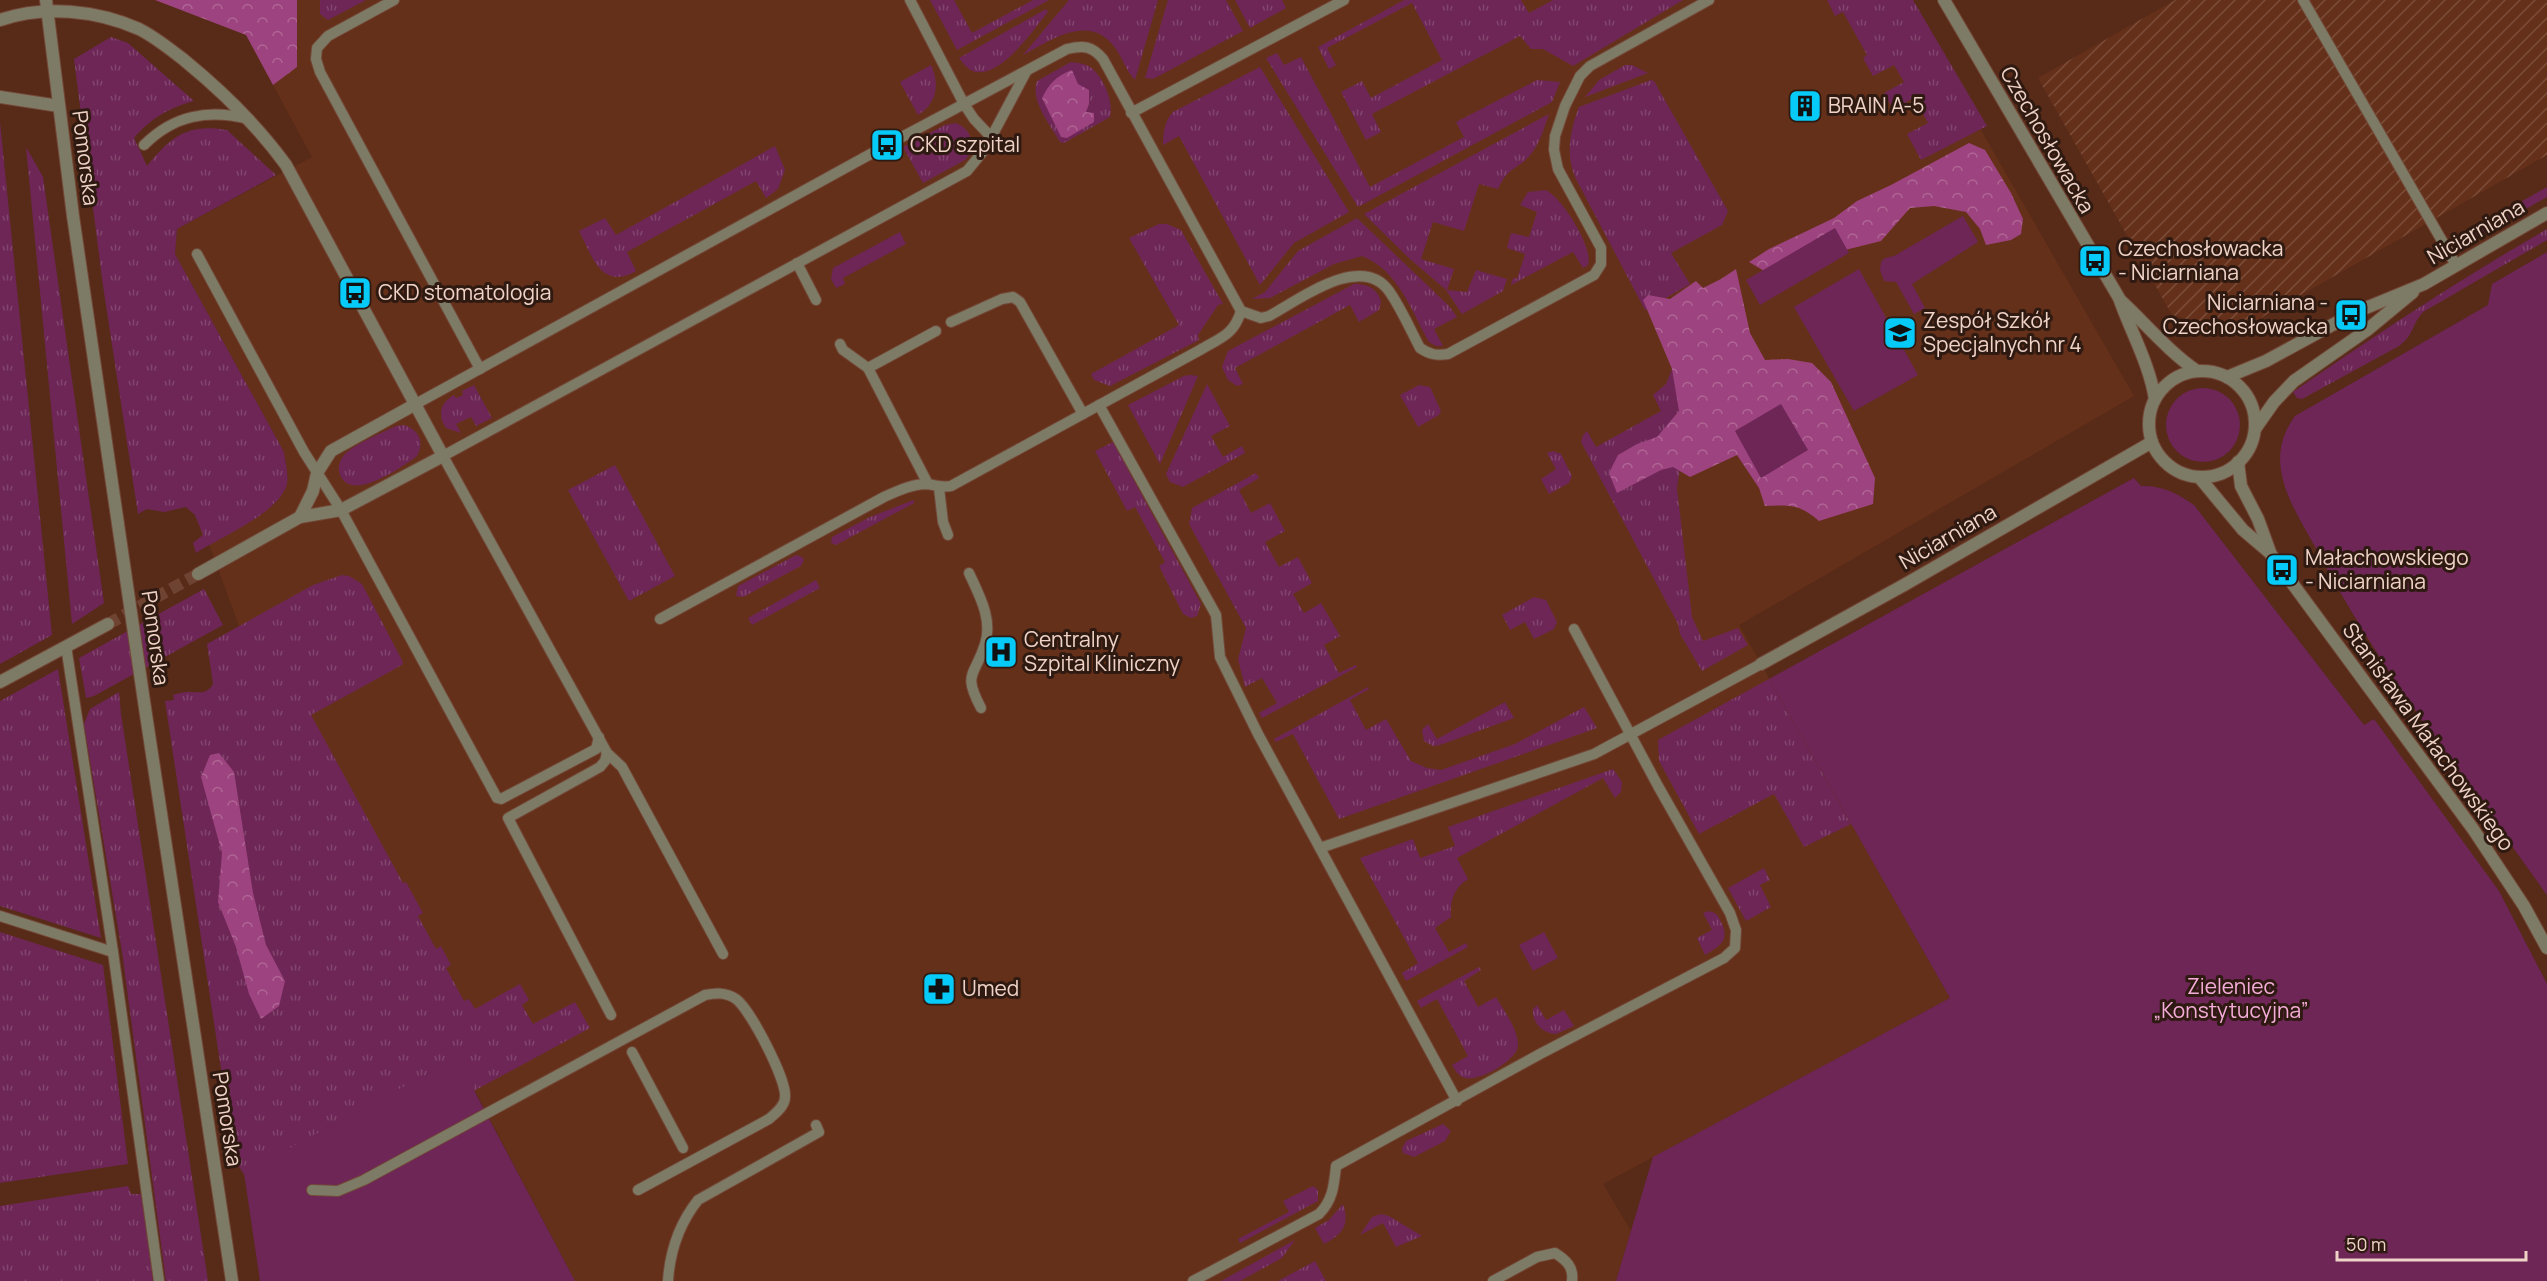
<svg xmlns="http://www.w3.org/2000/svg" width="2547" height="1281" font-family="Manrope,sans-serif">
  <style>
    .built { fill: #65301a }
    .industrial { fill: url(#industrial-furrows) }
    .grass { fill: url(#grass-tufts) }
    .forest { fill: url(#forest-crowns) }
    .green { fill: #6d2656 }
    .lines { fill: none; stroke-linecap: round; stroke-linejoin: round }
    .minor-tunnel { stroke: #6f4332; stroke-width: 12; stroke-dasharray: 12 6; stroke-linecap: butt }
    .service-casing { stroke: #734838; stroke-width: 12 }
    .minor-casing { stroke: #734838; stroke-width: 14 }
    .tertiary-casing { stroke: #734838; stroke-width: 14 }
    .service { stroke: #7d7b65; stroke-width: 10 }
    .minor { stroke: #7d7b65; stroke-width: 12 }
    .tertiary { stroke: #7d7b65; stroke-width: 12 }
    .tertiary-bridge-casing { stroke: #734838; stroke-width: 14; stroke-linecap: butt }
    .tertiary-bridge { stroke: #7d7b65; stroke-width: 12 }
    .labels { text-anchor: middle; stroke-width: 6; stroke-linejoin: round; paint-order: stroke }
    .poi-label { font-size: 21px; fill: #f0d3c7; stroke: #2f1a12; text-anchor: start }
    .street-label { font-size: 21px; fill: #f0d3c7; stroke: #2f1a12 }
    .park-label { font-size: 21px; fill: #f5acd8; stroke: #2f1a12 }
  </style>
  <defs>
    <pattern id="industrial-furrows" width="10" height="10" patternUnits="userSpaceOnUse" patternTransform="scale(1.5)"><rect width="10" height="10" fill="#65301a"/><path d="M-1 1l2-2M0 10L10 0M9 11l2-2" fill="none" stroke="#7b4d3a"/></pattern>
    <pattern id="grass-tufts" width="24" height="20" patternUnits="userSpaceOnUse" patternTransform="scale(1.5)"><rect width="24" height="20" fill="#6d2656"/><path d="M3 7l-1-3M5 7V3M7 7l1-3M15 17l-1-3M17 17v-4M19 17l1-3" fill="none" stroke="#82456d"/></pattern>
    <pattern id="forest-crowns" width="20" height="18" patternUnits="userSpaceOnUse" patternTransform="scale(1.5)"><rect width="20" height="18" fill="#9d437f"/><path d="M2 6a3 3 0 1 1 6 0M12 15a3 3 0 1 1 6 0" fill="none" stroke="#b06695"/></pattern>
  </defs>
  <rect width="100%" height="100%" fill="#582a18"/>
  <!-- built -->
  <path class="built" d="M297,0H1906L2134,396L1739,625L1950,998L1603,1184L1631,1231L1616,1281H575L258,678L209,544L263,513L278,501L288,478L284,452L175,254L177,229L312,157L273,85L297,67Z"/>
  <!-- industrial -->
  <path class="industrial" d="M2175,0H2547V155L2236,332L2172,315L2038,78Z"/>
  <!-- grass -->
  <g class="grass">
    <path d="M320,0H366L328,20L320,14Z"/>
    <path d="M930,0H954L972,33L1033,0H1049L957,50Z"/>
    <path d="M1069,0H1158L1135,80C1125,70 1122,55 1112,44C1087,14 1049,41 1023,55Z"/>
    <path d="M1168,0H1226L1243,31L1153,79L1145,78Z"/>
    <path d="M1235,0H1282L1286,8L1250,28Z"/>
    <path d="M1404,0H1521L1529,13L1553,0H1683L1573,66L1543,49H1531L1520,36L1372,114L1381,132L1366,140L1341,92L1362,81L1371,98L1442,60L1412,3L1327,48L1336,65L1329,69L1318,47Z"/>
    <path d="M1827,0H1913L1987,126L1921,160L1907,134L1928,123L1914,98L1893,109L1884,93L1904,82L1894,65L1873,76L1863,58L1867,55L1843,12L1835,16Z"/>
    <path d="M1046,9L1048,12C1033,30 1003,75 977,72C969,72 963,63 959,58Z"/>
    <path d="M111,37L128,43L194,101C169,108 151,118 134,138L147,166C171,137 187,123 227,130L276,175L177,229L175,254L284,452C285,462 289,474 287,484C279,513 221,537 196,553L193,543L203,535L195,515L186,507L164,512L147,509L138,514L103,286L74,59Z"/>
    <path d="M1277,53L1284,65L1301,57L1370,187L1464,137L1456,122L1537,80L1560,82L1552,102L1358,207L1266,58Z"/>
    <path d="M1071,62C1078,63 1084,63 1090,67C1103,76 1114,101 1110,117L1064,143L1060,142C1050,124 1030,101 1037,81Z"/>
    <path d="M931,65C940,85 937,103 918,115L900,82Z"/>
    <path d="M1625,65H1632L1648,73L1585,97L1599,80Z"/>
    <path d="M1260,67L1349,212L1294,243L1260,285L1179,136L1163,145C1163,133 1165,120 1173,112Z"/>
    <path d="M1651,80L1654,81L1728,211L1722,225L1671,253L1690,284L1645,310L1576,179C1565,155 1570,131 1579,107Z"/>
    <path d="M1549,114C1544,128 1540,143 1531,154C1518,170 1509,165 1498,189L1479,184L1464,231L1433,222L1421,259L1454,269L1447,290L1467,292L1476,270L1507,279L1503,291L1462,314L1446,290L1410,259L1364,214Z"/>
    <path d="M0,122L52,635L0,664Z"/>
    <path d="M956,123C969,129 972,137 973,151L965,160L923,183L903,147L945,125Z"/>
    <path d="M775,146L785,170L778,189L766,198L756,181L627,252L636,271C601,291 592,256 579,231L605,218L616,235Z"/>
    <path d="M26,147L43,177L104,603L72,624Z"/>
    <path d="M2547,187V197L2470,241L2460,237Z"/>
    <path d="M1546,190C1562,198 1594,248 1588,265L1583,268L1573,252L1511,285L1513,278L1517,279L1525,254L1507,248L1511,233L1529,237L1537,212L1520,205L1528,192Z"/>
    <path d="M1357,218L1449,306L1457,317L1434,329L1443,346H1436L1429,342C1411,310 1398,270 1362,256L1334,264L1270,298L1252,299L1265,292L1298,251Z"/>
    <path d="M1159,224H1167L1181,230L1223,304L1218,305L1198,335L1199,340L1110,386L1094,380L1091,374L1179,325L1129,238Z"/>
    <path d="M2547,229V240L2423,312C2411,325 2415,334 2399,346L2302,399L2297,398L2293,392C2377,334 2459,280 2547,229Z"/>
    <path d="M1354,284C1366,284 1378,288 1381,302L1379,310L1359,322L1350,305L1235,368L1243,384L1237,386L1228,380L1222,367L1228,351Z"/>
    <path d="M1672,369L1694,373L1677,488L1692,617L1703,641L1738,628L1748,645L1702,671L1680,634L1678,624L1581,442L1583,435L1587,431L1596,447L1661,411L1653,395L1666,384Z"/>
    <path d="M1190,375L1198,376L1160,464L1128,405L1184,376Z"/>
    <path d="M1207,384L1230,426L1211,436L1223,457L1242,446L1245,453L1183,487L1170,482L1166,474Z"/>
    <path d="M474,385L492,418L476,426L471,417L456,424L461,433L446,428L442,421C439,408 443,402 454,395L456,398L463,395L462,391Z"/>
    <path d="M1419,385L1430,387L1441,411L1439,415L1418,427L1400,395Z"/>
    <path d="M404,425C419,430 425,442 417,456C402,467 354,501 341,477C337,470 339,461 344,455C354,444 382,433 396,426Z"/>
    <path d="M1113,442L1201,604L1197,616L1191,618L1183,614L1159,566L1165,562L1135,507L1127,511L1095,451Z"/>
    <path d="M1553,451L1561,454L1572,476L1569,483L1549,494L1541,479L1556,469L1547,453Z"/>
    <path d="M615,465L675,576L629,601L568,490Z"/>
    <path d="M1256,473L1259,478L1239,490L1251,513L1270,503L1285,531L1265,542L1279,567L1298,557L1312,583L1293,594L1304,613L1321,603L1340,636L1324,645L1339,673L1356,665L1357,667L1262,718L1259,713L1277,703L1262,678L1245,687L1238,659L1246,628L1189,524L1192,508Z"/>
    <path d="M914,500V503L836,545L831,543L832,537L870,517Z"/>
    <path d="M796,555L802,557L804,560L801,566L743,597L736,596L738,586Z"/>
    <path d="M342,575L349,576L362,584L403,662L402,665L311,715L403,883L406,882L423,913L418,916L436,949L441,946L451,965L446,968L464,1001L469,999L475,1009L520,984L529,1000L522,1005L533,1024L575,1002L590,1028L341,1163L248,1180L235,1161L165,701L174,700L173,695C178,694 185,691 190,692C199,692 207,695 213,684L207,644L313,585Z"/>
    <path d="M816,580L820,588L752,625L748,618Z"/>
    <path d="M204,589L223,625L94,696L86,698L79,658Z"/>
    <path d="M1534,597L1546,600L1557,622L1554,629L1534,639L1525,622L1510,630L1502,615Z"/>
    <path d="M58,669L101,938L0,906V701Z"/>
    <path d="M1769,679L1851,824L1804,847L1774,794L1699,834L1659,761L1658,740Z"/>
    <path d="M1368,687L1369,689L1350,700L1366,730L1386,719L1411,761L1427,768L1441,770L1515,744L1584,707L1597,728L1339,819L1293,734L1276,742L1274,739Z"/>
    <path d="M119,692L121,714L208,1281H166L122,952L84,724L90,709Z"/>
    <path d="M1505,702L1514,718L1440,745L1433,746L1424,741L1422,730L1428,724L1437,739Z"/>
    <path d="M1613,769L1622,782L1621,792L1615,798L1603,778L1457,858L1468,879C1454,888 1450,900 1451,917L1435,928L1449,952L1466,943L1468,947L1406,981L1402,973L1418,963L1360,858L1413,839L1420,858L1455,846L1448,827Z"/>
    <path d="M1764,868L1770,880L1760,885L1771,907L1746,921L1728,888Z"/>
    <path d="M1709,911C1716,913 1717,914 1720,920C1731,940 1721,945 1705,955L1697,938L1712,930L1703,913Z"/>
    <path d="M0,932L103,965L128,1164L0,1183Z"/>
    <path d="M1544,932L1558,958L1533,971L1519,945Z"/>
    <path d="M1479,967L1481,970L1464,981L1478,1007L1496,997C1504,1011 1518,1029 1518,1045C1518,1060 1479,1082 1465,1078C1458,1076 1456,1071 1452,1065L1468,1056L1437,999L1421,1008L1417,1001Z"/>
    <path d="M1537,1005L1546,1020L1564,1010L1574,1026L1556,1034C1542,1033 1532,1023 1533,1009Z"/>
    <path d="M1443,1124L1451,1131L1445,1141L1414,1157L1403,1153L1402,1148L1406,1141Z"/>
    <path d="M128,1186L131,1194H141L153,1281H0V1206Z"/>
    <path d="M1313,1186L1318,1190V1201L1240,1243L1238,1239L1289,1212L1283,1201Z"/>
    <path d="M1343,1204C1350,1225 1343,1234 1324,1244L1315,1228L1329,1220Z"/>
    <path d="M1381,1214L1389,1216L1422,1236L1396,1247L1383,1223L1360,1235L1372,1217Z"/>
    <path d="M1295,1240L1282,1258L1240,1281H1221Z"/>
    <path d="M1315,1261L1326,1281H1278Z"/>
  </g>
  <!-- forest -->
  <g class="forest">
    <path d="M155,0H297V67L273,85L246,35Z"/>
    <path d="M1072,70L1078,84L1089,90V104L1086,112L1094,113V122L1067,138L1061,137L1042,98C1049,84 1056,76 1072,70Z"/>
    <path d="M1969,143L1985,150L2011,193L2023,219L2021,234L2011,240L1986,245L1980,229L1966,212L1934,206L1910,208L1881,241L1837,252L1771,275L1749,262L1769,249L1834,218L1857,201L1891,185Z"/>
    <path d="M1736,269L1750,333L1765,360L1788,359L1812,363L1831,382L1875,478L1873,504L1819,521C1799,504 1791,505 1765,506L1759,488L1737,455L1690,477L1673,467L1661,470L1617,493L1609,473L1618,455L1637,444L1657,437L1679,411L1672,369L1643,300L1648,295L1670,299L1696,281L1703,288L1721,279Z"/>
    <path d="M219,753L234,772L253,893L266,945L285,981L279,1006L261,1019L249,994L236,947L218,902L222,853L201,777L210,755Z"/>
  </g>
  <!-- green -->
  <g class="green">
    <path d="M1963,216L1978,242L1912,284L1925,308L1914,314L1896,282L1884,281L1880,270L1881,262L1885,258L1894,256Z"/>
    <path d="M1835,228L1849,253L1760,305L1746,280Z"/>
    <path d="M900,232L906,244L843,278L845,284L836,288L831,279L833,268Z"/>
    <path d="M2547,252V895C2469,785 2385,677 2321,558C2308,532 2288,504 2282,476C2277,453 2282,434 2295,416L2488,305L2492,284Z"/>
    <path d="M1859,269L1918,375L1854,411L1794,307Z"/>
    <circle cx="2203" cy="425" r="37"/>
    <path d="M1781,404L1808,450L1761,478L1735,431Z"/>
    <path d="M2134,478L2141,486C2161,485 2177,493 2194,505L2364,725L2374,719L2499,891L2547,984V1281H1616L1653,1157L1950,998L1769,679Z"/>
    <path d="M457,1058L575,1281H260L244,1173Z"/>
  </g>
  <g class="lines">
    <!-- minor-tunnel -->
    <path class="minor-tunnel" d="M108,624L198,574"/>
    <defs>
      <g id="service">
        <path d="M394,0L328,36L317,48L316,59L320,72L480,369"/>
        <path d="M910,0L964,104L974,119L991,137"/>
        <path d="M2303,0L2456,265"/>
        <path d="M1131,113L1344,0"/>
        <path d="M144,145C174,115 208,109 249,119"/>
        <path d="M197,254L304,452L341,510L497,798L501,799L596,749L599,737"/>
        <path d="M797,263L816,300"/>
        <path d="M1241,311L1261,318L1269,316C1299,300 1361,252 1389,291C1401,308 1410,329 1420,348C1429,354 1436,356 1448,354L1594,275L1601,264V248L1558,169L1554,150L1555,136L1565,106L1580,76L1590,66L1709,0"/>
        <path d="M951,322L1002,299L1013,297L1020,302L1083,414"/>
        <path d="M840,344L843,350L868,368"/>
        <path d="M414,405L887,145L1067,49C1084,45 1092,46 1103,59L1241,311C1234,335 1220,338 1200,350L951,486C942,488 936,485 927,484C912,484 897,491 884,497L660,619"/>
        <path d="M1099,405L1216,615L1220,657L1258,734L1457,1101"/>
        <path d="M928,484L868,368L936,331"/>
        <path d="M939,488L943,522L948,535"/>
        <path d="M969,573C979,595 993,619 985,644C975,677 962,672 981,708"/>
        <path d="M66,646L113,952L159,1281"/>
        <path d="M607,753L605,761L600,767L508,818L611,1015"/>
        <path d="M1320,848L1594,754L1761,664"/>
        <path d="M0,916L113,952"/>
        <path d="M723,954L622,767L607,753L443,456L967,171L985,149L1026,72"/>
        <path d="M632,1052L683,1148"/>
        <path d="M312,1190L338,1191L364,1180L705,995C716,993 726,992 736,999C750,1009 787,1080 785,1097C785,1106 776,1113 769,1119L638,1190"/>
        <path d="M668,1281C670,1250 679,1224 698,1200L819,1132L816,1125"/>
        <path d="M1193,1281L1319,1214C1333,1200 1334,1185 1336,1166L1540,1054L1724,958L1735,948L1736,930L1730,913L1658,786L1574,629"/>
        <path d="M1493,1281L1537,1257L1555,1253C1566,1260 1574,1267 1572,1281"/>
      </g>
      <g id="minor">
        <path d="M0,20C44,5 96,10 139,29C155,37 170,49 184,60C222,91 257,125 286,165L443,456L341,510L300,517L198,574"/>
        <path d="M0,97L59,106"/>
        <path d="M300,517L313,491L317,473L331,451L414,405"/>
        <path d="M1761,664L1904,585L2152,442"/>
        <path d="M0,682L108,624"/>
      </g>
      <g id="tertiary">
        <path d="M46,0L73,216L118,524"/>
        <path d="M1944,0L2119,298C2131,332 2149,363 2155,399"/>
        <path d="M2121,301C2147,325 2168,351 2197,371"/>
        <circle cx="2202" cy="424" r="53"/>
        <path d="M2227,377L2266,361L2356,312L2424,284L2547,213"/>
        <path d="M2255,429L2274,402L2294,381L2367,330L2413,292"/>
        <path d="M2238,462L2241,486L2258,519L2270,552"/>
        <path d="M2199,477L2243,530L2270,553L2473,829L2524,906L2547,948"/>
        <path d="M145,708L232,1281"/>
      </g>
    </defs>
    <!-- service casing -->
    <use href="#service" class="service-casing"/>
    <!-- minor casing -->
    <use href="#minor" class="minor-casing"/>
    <!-- tertiary casing -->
    <use href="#tertiary" class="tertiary-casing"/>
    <!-- service -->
    <use href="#service" class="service"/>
    <!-- minor -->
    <use href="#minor" class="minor"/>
    <!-- tertiary -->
    <use href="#tertiary" class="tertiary"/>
    <defs>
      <path id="tertiary-bridge" d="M118,524L145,708"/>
    </defs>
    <!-- tertiary-bridge casing -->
    <use href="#tertiary-bridge" class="tertiary-bridge-casing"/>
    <!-- tertiary-bridge -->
    <use href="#tertiary-bridge" class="tertiary-bridge"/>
  </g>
  <!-- icons -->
  <defs>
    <symbol id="building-square" viewBox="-11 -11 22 22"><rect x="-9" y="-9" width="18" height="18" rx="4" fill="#06cbf9" stroke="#2f1a12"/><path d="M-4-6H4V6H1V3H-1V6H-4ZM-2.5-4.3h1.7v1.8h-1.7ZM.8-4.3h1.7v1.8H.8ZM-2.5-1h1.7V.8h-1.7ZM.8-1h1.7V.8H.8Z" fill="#111"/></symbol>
    <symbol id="bus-square" viewBox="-11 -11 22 22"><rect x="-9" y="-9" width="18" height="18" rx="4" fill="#06cbf9" stroke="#2f1a12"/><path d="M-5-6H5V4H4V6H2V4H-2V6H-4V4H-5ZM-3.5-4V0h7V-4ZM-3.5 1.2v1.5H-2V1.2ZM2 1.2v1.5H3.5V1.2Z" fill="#111"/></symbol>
    <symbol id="school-square" viewBox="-11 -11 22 22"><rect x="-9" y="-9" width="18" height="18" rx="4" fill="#06cbf9" stroke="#2f1a12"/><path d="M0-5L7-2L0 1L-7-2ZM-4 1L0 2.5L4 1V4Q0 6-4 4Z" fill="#111"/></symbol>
    <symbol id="hospital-square" viewBox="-11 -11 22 22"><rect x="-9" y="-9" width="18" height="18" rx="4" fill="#06cbf9" stroke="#2f1a12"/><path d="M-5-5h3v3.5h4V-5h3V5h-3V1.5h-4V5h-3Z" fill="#111"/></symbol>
    <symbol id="pharmacy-square" viewBox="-11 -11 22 22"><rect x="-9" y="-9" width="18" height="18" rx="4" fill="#06cbf9" stroke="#2f1a12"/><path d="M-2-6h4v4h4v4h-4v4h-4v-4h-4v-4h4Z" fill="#111"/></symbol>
  </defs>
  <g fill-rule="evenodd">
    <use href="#building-square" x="1786" y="87" width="38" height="38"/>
    <use href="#bus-square" x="868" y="126" width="38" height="38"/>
    <use href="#bus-square" x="2076" y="242" width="38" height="38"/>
    <use href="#bus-square" x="336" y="274" width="38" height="38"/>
    <use href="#bus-square" x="2332" y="296" width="38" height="38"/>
    <use href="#school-square" x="1881" y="314" width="38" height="38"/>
    <use href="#bus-square" x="2263" y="551" width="38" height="38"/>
    <use href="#hospital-square" x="982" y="633" width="38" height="38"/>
    <use href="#pharmacy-square" x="920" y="970" width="38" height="38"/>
  </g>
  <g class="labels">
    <!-- poi labels -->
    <g class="poi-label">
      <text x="1828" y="113">BRAIN A-5</text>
      <text x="910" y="152">CKD szpital</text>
      <text x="2118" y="256">Czechosłowacka<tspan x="2118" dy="24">- Niciarniana</tspan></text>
      <text x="378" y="300">CKD stomatologia</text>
      <text x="2328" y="310" text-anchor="end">Niciarniana -<tspan x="2328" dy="24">Czechosłowacka</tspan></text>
      <text x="1923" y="328">Zespół Szkół<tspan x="1923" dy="24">Specjalnych nr 4</tspan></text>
      <text x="2305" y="565">Małachowskiego<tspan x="2305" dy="24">- Niciarniana</tspan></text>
      <text x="1024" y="647">Centralny<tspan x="1024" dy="24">Szpital Kliniczny</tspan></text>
      <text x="962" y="996">Umed</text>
    </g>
    <!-- street labels -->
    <g class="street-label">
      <text transform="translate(2047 140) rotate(60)" y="7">Czechosłowacka</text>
      <text transform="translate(85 158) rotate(83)" y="7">Pomorska</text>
      <text transform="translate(2476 232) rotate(-30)" y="7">Niciarniana</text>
      <text transform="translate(1948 537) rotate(-30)" y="7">Niciarniana</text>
      <text transform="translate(155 638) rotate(82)" y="7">Pomorska</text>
      <text transform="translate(2428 737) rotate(54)" y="7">Stanisława Małachowskiego</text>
      <text transform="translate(227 1119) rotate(81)" y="7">Pomorska</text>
    </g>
    <!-- park labels -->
    <g class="park-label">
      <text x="2231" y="994">Zieleniec<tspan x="2231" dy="24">„Konstytucyjna”</tspan></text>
    </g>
  </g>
  <!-- scale -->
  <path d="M2337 1251v9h189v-9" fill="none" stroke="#f0d3c7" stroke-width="3"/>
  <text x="2346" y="1251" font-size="18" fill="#f0d3c7" stroke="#2f1a12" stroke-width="4.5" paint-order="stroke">50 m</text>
</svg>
